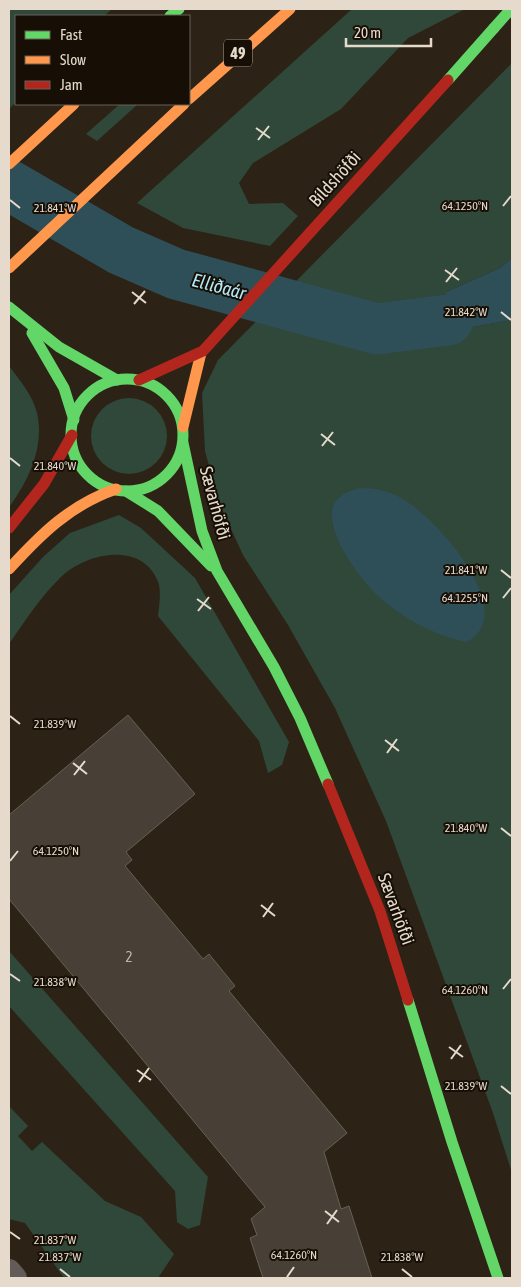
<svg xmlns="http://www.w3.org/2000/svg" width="521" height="1287" font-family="'Asap Condensed',sans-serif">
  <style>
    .green { fill: #2f4839 }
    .water { fill: #2f4f58 }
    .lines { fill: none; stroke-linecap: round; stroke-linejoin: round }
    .river { stroke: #2f4f58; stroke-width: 51 }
    .building { fill: #484036; stroke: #676055 }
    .street { stroke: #625b57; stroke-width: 24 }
    .fast { stroke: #63d668; stroke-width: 11 }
    .slow { stroke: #ff974d; stroke-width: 11 }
    .jam { stroke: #b3261e; stroke-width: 11 }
    .ticks { fill: none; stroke: #e5dacc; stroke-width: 2 }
    .labels { text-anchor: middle; stroke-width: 4; stroke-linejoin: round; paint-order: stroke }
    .number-label { font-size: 15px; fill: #beb4a6 }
    .shield { fill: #170f06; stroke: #a79d91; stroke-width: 1 }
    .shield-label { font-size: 16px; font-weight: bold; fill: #e5dacc }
    .street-label { font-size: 18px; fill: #e5dacc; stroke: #170f06 }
    .water-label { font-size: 19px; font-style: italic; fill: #b3e9fc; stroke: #170f06 }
    .ticks-label { font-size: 12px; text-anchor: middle; fill: #e5dacc; stroke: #170f06; stroke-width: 4; stroke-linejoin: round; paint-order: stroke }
  </style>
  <rect width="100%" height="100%" fill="#2c2316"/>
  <!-- green -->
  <g class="green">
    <path d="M9,9H112L104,16H16V102L9,109Z"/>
    <path d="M352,9H465L408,38L341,109L253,163L239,183L249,204L283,203L298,216L270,246L183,228L137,203Z"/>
    <path d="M512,63V258L500,268L446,292L462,329L512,320V1173L493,1113L386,821L335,708L288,625L243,555L219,503L205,451L202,393L218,360Z"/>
    <path d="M120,104H138L97,141L86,134Z"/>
    <path d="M9,366C19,379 33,396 37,413C45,446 28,482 9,507Z"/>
    <circle cx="129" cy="436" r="38"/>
    <path d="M119,515L141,528L195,578L289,742L282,765L268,773L259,741L158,616C159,607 161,594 159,585C146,541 88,551 61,577C41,596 25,621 9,644V595L43,557L70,533Z"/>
    <path d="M9,951L208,1177L200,1225L188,1229L177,1222L175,1191L9,1006Z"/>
    <path d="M9,1106L28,1126L18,1136L32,1151L42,1142L105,1201L141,1217L174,1254L158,1278H64L25,1223L9,1219Z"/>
  </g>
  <!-- water -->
  <g class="water">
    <path d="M512,258V320L462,329L448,320L446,292L500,268Z"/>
    <path d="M359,488C374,488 390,491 403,499C437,519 521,612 467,642C435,636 400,617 376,594C359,577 323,530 334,504C339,494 350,491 359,488Z"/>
  </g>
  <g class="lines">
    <!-- river -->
    <path class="river" d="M9,185L121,250L176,274L377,329L448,320"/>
  </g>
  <!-- building -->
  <path class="building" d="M128,715L195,794L126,852L132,860L125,866L203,959L209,954L235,986L229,991L347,1133L324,1152L341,1209L349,1206L372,1278H263L250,1238L257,1235L251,1219L265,1207L9,899V815Z"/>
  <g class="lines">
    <!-- street -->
    <path class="street" d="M9,1271L15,1278"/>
    <!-- fast -->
    <g class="fast">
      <path d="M170,16L179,9"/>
      <path d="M494,28L511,9"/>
      <path d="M448,80L494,28"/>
      <path d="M9,307L59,347L117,380"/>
      <path d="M32,333L64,388L74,420"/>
      <circle cx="127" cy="435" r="56"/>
      <path d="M183,443L202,531L217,571L274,667L300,718L328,784"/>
      <path d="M126,491L158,511L211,566"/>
      <path d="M408,1000L452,1142L498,1278"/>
    </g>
    <!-- slow -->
    <g class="slow">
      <path d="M189,99L290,9"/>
      <path d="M9,164L74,104"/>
      <path d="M9,268L184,104"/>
      <path d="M183,427L201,353"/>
      <path d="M9,569C41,534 70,505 116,489"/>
    </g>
    <!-- jam -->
    <g class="jam">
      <path d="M139,380L203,351L448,80"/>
      <path d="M9,528L44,484L72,435"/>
      <path d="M328,784L380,911L408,1000"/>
    </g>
  </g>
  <!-- ticks -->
  <path class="ticks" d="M256,128L270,138M258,140L269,126M10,200L20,208M503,206L511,196M445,270L459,280M446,282L457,268M132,292L146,303M134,304L145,291M501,312L511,320M321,434L335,445M322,446L333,432M10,458L20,466M501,570L511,578M503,598L511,588M197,599L211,609M198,611L209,597M10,716L20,724M385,740L399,751M387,753L397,739M73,763L87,774M74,775L85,761M501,828L511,836M10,861L18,851M261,905L275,916M263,917L273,903M10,974L20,981M503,989L511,979M449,1047L463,1057M451,1059L461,1045M137,1070L151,1080M139,1082L149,1068M501,1086L511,1094M325,1211L339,1222M327,1224L337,1210M10,1232L20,1239M60,1269L70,1277M402,1269L412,1277M287,1277L294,1267"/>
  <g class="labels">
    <!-- number labels -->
    <g class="number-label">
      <text x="129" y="962">2</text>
    </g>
    <!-- shield labels -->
    <rect class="shield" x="224" y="39.5" width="28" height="27" rx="4"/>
    <g class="shield-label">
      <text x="238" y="59">49</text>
    </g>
    <!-- street labels -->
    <g class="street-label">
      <text transform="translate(335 179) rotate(-48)" y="6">Bíldshöfði</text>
      <text transform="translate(215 503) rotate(75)" y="6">Sævarhöfði</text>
      <text transform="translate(396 909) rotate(70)" y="6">Sævarhöfði</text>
    </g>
    <!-- water labels -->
    <g class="water-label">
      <text transform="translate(219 286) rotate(15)" y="7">Elliðaár</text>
    </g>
  </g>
  <g class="ticks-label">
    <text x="465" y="210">64.1250°N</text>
    <text x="55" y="212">21.841°W</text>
    <text x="466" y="316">21.842°W</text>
    <text x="55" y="470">21.840°W</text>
    <text x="466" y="574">21.841°W</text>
    <text x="465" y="602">64.1255°N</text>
    <text x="55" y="728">21.839°W</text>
    <text x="466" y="832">21.840°W</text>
    <text x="56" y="855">64.1250°N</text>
    <text x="55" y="986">21.838°W</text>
    <text x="465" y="994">64.1260°N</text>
    <text x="466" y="1090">21.839°W</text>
    <text x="55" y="1244">21.837°W</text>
    <text x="294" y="1259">64.1260°N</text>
    <text x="60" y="1261">21.837°W</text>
    <text x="402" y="1261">21.838°W</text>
  </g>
  <!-- border -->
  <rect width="521" height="1287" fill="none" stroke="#e5dacc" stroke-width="20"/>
  <!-- legend -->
  <rect x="15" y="15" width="175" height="90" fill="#170f06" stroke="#696055"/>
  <rect x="25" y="31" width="25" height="8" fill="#63d668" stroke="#696055"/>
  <text x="60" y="40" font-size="15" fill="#e5dacc">Fast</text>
  <rect x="25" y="56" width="25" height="8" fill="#ff974d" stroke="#696055"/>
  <text x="60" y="65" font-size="15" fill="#e5dacc">Slow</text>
  <rect x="25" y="81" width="25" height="8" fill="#b3261e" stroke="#696055"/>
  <text x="60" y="90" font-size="15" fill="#e5dacc">Jam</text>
  <!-- scale -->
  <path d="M346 38v8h85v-8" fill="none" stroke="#e5dacc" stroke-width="2.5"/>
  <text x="354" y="38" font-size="15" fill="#e5dacc" stroke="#170f06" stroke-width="4" paint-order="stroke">20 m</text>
</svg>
